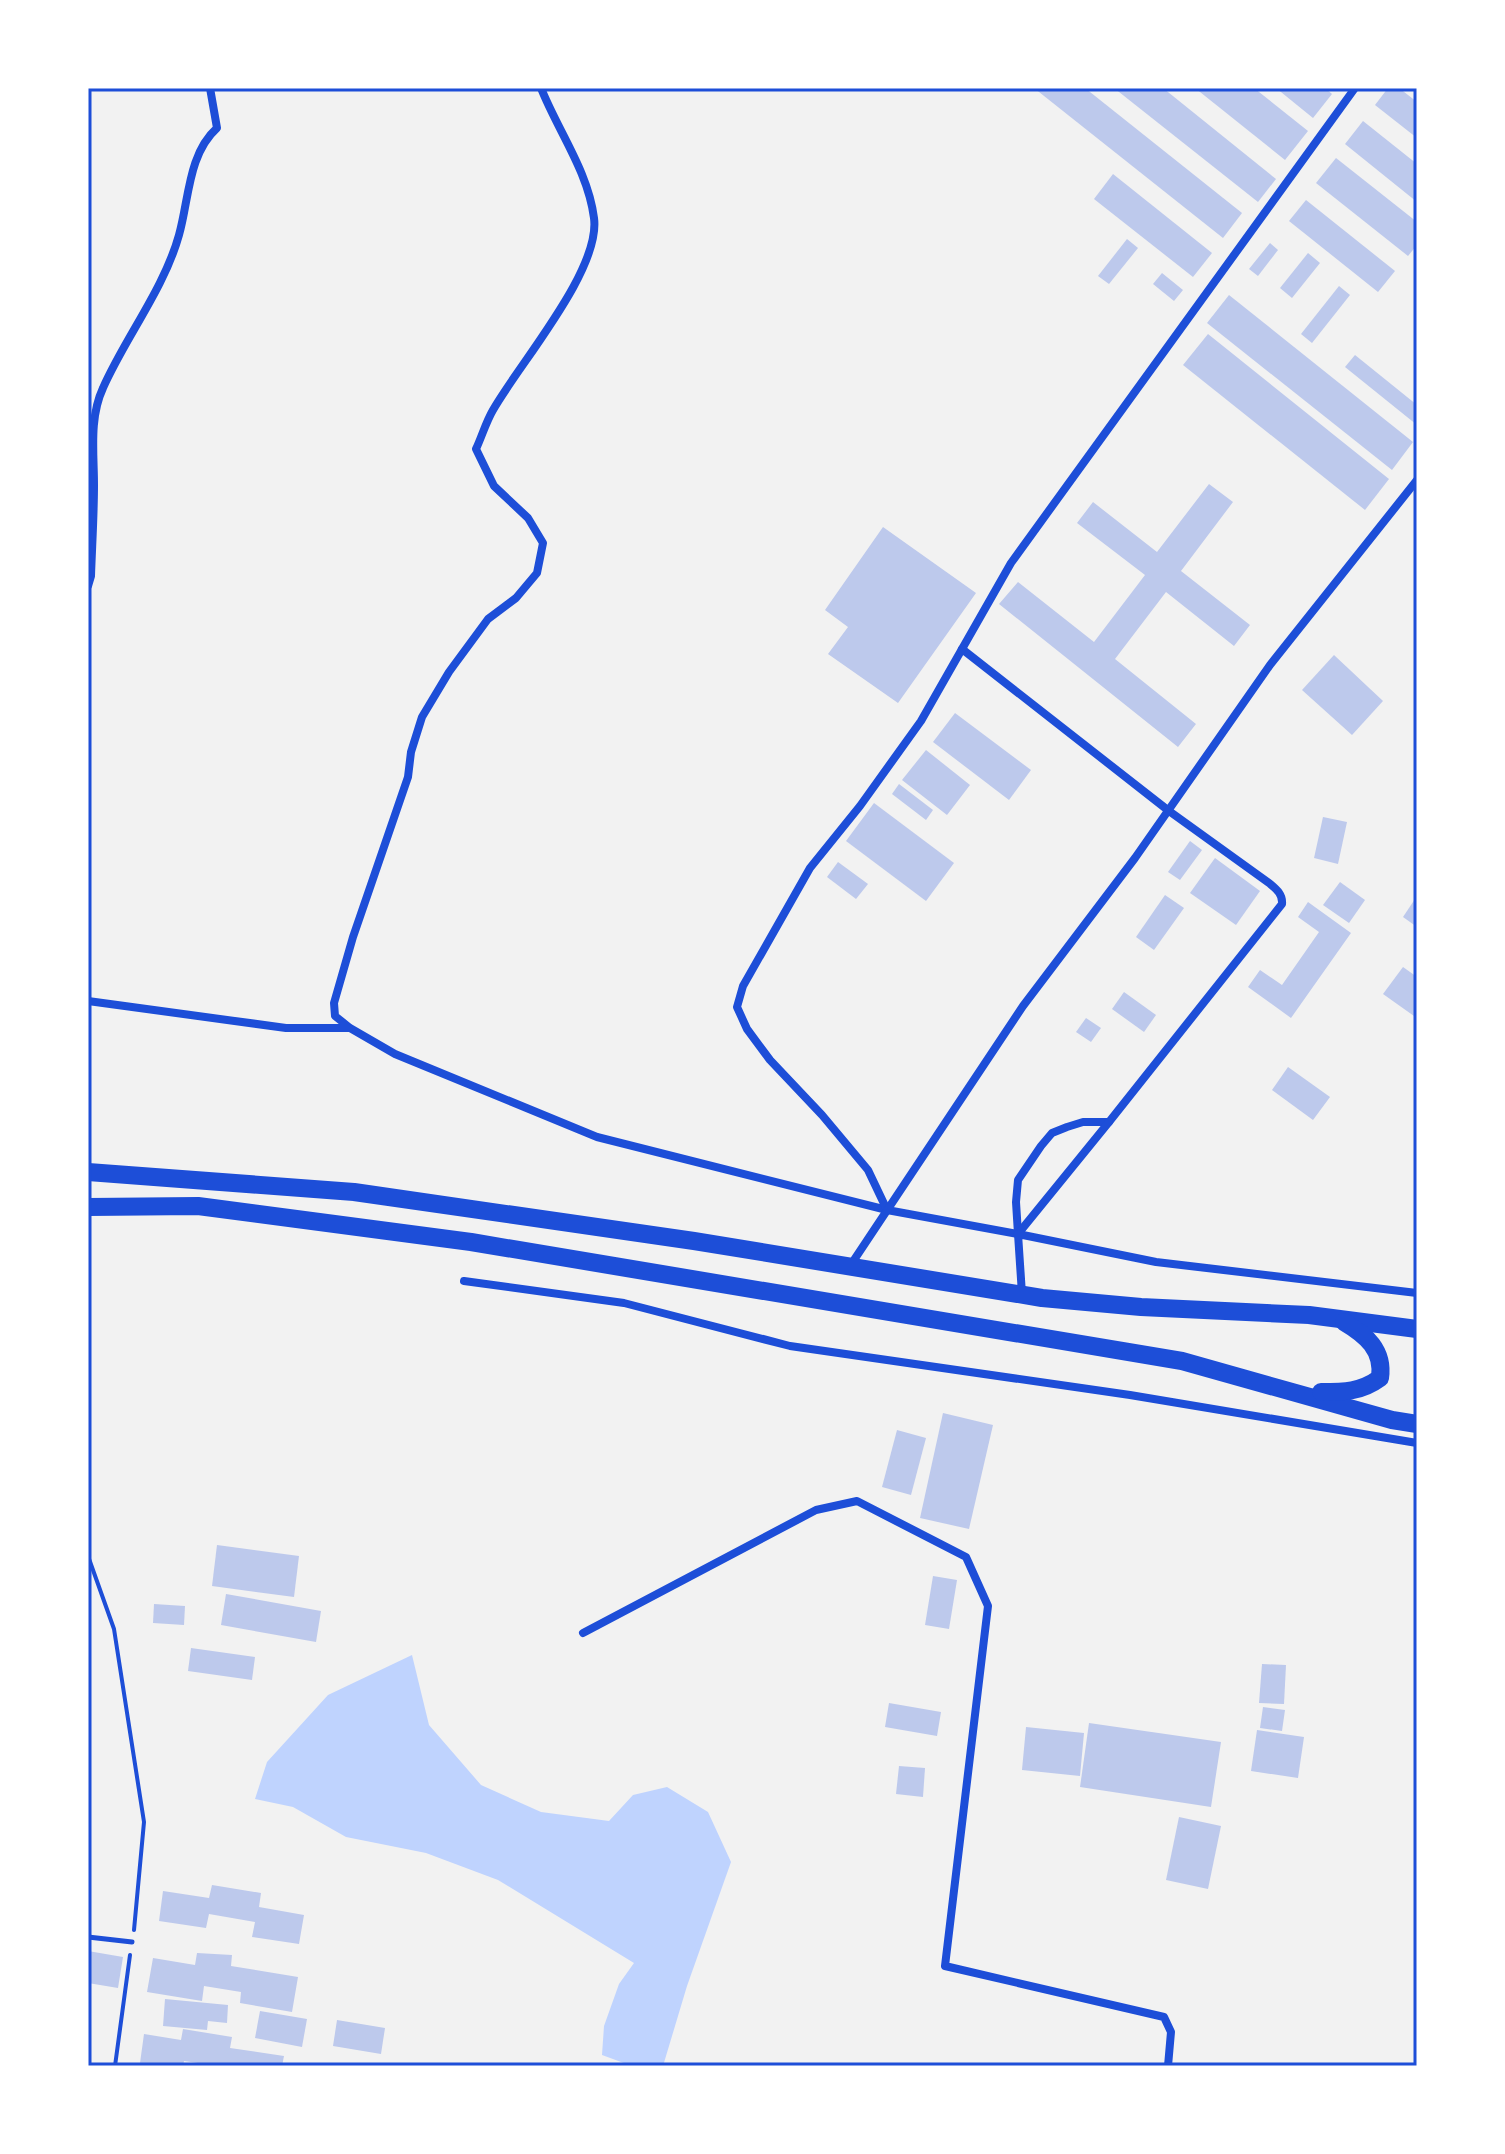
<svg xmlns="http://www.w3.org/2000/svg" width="1505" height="2154" font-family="Spectral,serif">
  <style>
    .water { fill: #bfd3fe }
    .building { fill: #bdc9ec }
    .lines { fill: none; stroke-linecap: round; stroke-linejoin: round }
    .path { stroke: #1d4ed8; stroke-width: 4 }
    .service { stroke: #1d4ed8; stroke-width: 5 }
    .minor { stroke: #1d4ed8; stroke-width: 8 }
    .trunk { stroke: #1d4ed8; stroke-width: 18 }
    .neatline { fill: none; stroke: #1d4ed8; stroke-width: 3 }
  </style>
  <rect width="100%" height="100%" fill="#f2f2f2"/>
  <!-- water -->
  <path class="water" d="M412,1655L429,1725L481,1785L541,1812L609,1821L633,1795L667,1787L708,1812L731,1862L687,1986L663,2066H632L602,2055L604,2026L619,1984L634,1963L498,1880L426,1853L346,1837L293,1807L255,1799L267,1762L328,1695Z"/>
  <!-- building -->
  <g class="building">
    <path d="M1034,88H1085L1242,213L1223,238Z"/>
    <path d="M1114,88H1163L1276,179L1258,202Z"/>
    <path d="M1195,88H1254L1308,131L1285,160Z"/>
    <path d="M1276,88H1325L1332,94L1313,118Z"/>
    <path d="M1388,88H1399L1417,102V138L1375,105Z"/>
    <path d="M1363,121L1417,164V202L1345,144Z"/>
    <path d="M1336,158L1417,222V245L1408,256L1316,183Z"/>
    <path d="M1113,174L1212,253L1193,277L1094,199Z"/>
    <path d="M1306,200L1395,271L1378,292L1289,221Z"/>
    <path d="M1127,239L1138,248L1109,284L1098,276Z"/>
    <path d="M1270,243L1278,250L1258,276L1249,269Z"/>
    <path d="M1308,253L1320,263L1292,298L1280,288Z"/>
    <path d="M1162,273L1183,290L1174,301L1153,284Z"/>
    <path d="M1339,286L1350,295L1312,343L1301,334Z"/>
    <path d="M1229,295L1413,442L1392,470L1207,323Z"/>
    <path d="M1208,334L1389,479L1365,510L1183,365Z"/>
    <path d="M1355,355L1417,405V425L1345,367Z"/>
    <path d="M1209,484L1233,502L1181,571L1250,625L1234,646L1166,592L1115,659L1196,724L1178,747L999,604L1018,582L1094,642L1145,575L1077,523L1093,502L1157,552Z"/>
    <path d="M883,527L976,593L898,703L828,654L848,627L825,610Z"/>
    <path d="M1334,655L1383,701L1352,735L1302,690Z"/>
    <path d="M955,713L1031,770L1009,800L933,742Z"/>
    <path d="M926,750L970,785L947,815L902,780Z"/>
    <path d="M899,784L933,810L926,820L892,794Z"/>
    <path d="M874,803L954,863L926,901L846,841Z"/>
    <path d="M1323,817L1347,822L1338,864L1314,858Z"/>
    <path d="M1190,841L1202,850L1180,880L1168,872Z"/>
    <path d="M1215,858L1260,891L1236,925L1190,893Z"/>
    <path d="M838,862L868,884L856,899L827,877Z"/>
    <path d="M1340,882L1365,900L1349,923L1323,905Z"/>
    <path d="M1165,895L1184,908L1154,950L1136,937Z"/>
    <path d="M1417,896V927L1403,917Z"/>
    <path d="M1308,902L1351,933L1291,1018L1248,987L1260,970L1282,985L1319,932L1298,917Z"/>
    <path d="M1403,967L1417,977V1012L1414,1016L1383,994Z"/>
    <path d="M1124,992L1156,1015L1144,1032L1112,1009Z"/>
    <path d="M1086,1018L1101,1028L1091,1042L1076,1032Z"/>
    <path d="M1288,1067L1330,1097L1313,1120L1272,1090Z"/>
    <path d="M943,1413L993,1425L969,1529L920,1518Z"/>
    <path d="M897,1430L926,1438L911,1495L882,1487Z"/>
    <path d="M217,1545L299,1556L294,1597L212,1586Z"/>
    <path d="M933,1576L957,1580L949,1629L925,1625Z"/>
    <path d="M226,1594L321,1611L316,1642L221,1625Z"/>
    <path d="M154,1604L185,1606L184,1625L153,1623Z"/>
    <path d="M191,1648L255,1657L252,1680L188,1671Z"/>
    <path d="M1262,1664L1286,1665L1284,1704L1259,1703Z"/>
    <path d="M889,1703L941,1712L937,1736L885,1727Z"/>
    <path d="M1263,1707L1285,1710L1282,1731L1260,1728Z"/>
    <path d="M1089,1723L1221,1742L1211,1807L1080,1787Z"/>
    <path d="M1026,1727L1084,1733L1080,1776L1022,1770Z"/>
    <path d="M1257,1730L1304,1737L1298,1778L1251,1771Z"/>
    <path d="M899,1766L925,1768L923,1797L896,1794Z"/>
    <path d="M1179,1817L1221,1826L1208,1889L1166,1880Z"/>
    <path d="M212,1885L261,1893L259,1907L304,1915L299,1944L252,1937L255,1922L209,1914L206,1928L159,1921L163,1891L209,1898Z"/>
    <path d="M88,1951L123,1957L118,1988L88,1983Z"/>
    <path d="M197,1953L232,1955L231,1966L298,1977L292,2012L240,2003L241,1992L204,1986L202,2001L147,1992L153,1958L195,1965Z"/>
    <path d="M165,1999L228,2005L227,2023L208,2021L207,2030L163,2026Z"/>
    <path d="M260,2011L307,2019L302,2047L255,2038Z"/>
    <path d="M337,2020L385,2028L381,2054L333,2046Z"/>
    <path d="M183,2029L232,2037L230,2048L284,2056L282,2066H219L184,2061L183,2066L140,2063L144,2034L181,2040Z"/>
  </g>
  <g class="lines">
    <!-- path -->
    <g class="path">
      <path d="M88,1556L114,1629L144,1822L134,1930"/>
      <path d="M115,2066L130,1955"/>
    </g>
    <!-- service -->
    <path class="service" d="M88,1937L132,1942"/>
    <!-- minor -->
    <g class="minor">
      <path d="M541,88C558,131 588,171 594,218C601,270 519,364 493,410C486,422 482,436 476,449L494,486L528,518L543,543L537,573L516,598L488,619L449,672L422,717L411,752L408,777L353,937L334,1003L335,1016L350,1028L395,1054L597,1137L887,1210L1018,1234"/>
      <path d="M88,586L91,576C92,546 94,515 94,485C94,453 89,418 103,388C125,338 164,289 179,235C189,200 188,154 217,128L210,88"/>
      <path d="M962,649L1169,811L1269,883C1276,889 1283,894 1282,904L1109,1122H1083L1067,1127L1052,1133L1041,1146L1018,1180L1016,1202L1018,1234"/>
      <path d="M88,1001L286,1028H349"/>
      <path d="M887,1210L868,1170L822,1115L770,1060L747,1029L737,1007L743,986L810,868L860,806L921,721L1011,563L1355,88"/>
      <path d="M1018,1234L1109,1122"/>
      <path d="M850,1266L1023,1006L1135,858L1270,665L1417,480"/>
      <path d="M464,1281L624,1303L790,1346L1130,1395L1417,1443"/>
      <path d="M1022,1294L1018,1234L1156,1262L1417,1293"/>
      <path d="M583,1633L816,1510L857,1501L966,1557L988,1606L945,1966L1164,2017L1171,2032L1168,2066"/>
    </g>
    <!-- trunk -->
    <g class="trunk">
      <path d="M88,1172L354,1192L694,1241L1042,1298L1141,1307L1309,1315L1417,1329"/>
      <path d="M88,1207L198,1206L471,1242L1182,1361L1392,1420L1417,1424"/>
      <path d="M1321,1392C1344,1392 1361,1392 1380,1378C1384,1350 1366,1335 1344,1322"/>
    </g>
  </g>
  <!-- border -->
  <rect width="1505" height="2154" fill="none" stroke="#ffffff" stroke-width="180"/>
  <rect x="90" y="90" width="1325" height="1974" class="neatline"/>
</svg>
